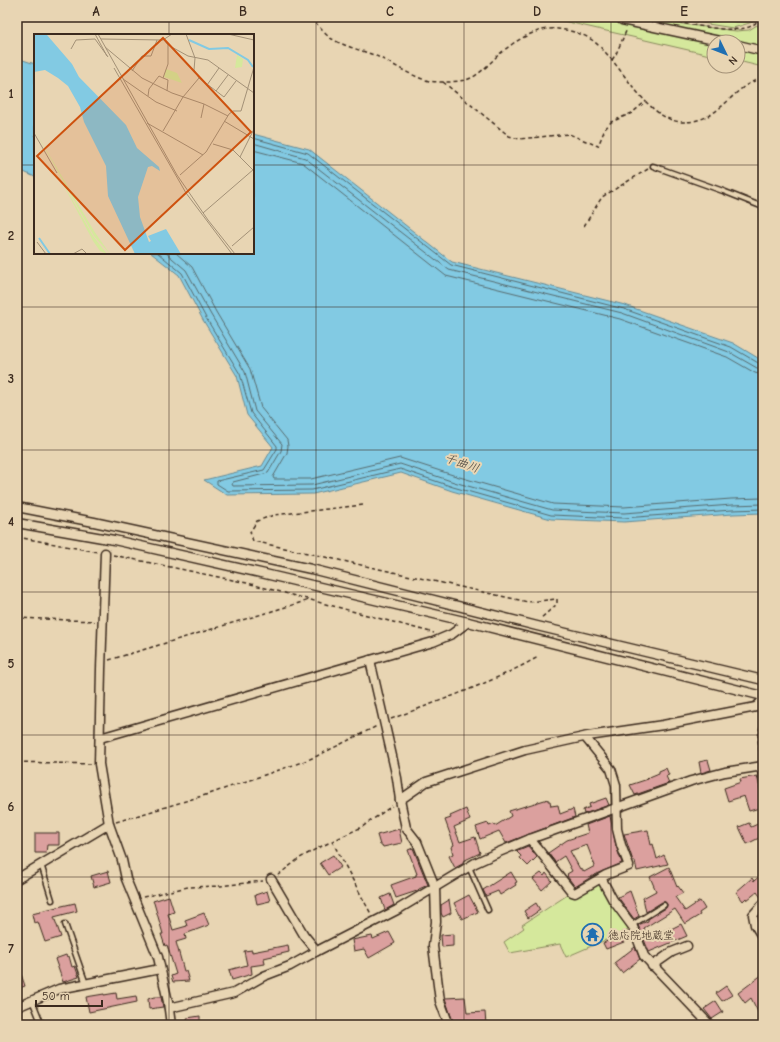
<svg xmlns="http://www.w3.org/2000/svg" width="780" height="1042" font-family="'Comic Neue','Klee One',sans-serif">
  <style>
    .green { fill: #d5e89c; stroke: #88895d }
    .water { fill: #82cae3; stroke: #668a94 }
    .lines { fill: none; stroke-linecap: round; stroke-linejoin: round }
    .shore { stroke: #576a6d; stroke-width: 1 }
    .building { fill: #dba09e; stroke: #3b2a1e; fill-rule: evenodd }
    .lane-casing { stroke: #3b2a1e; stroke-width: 7 }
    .street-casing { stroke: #3b2a1e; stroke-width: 11 }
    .path { stroke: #3b2a1e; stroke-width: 1.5; stroke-dasharray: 4 3; stroke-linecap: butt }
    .lane { stroke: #e8d5b3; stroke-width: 4 }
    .street { stroke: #e8d5b3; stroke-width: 8 }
    .grid { fill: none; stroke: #3b2a1e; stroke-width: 1; stroke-opacity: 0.55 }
    .labels { text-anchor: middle; stroke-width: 4; stroke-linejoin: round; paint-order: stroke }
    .poi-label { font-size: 11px; fill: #3b2a1e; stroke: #e8d5b3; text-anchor: start }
    .water-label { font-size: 12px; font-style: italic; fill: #46423c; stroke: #e8d5b3 }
    .inset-river { fill: none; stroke: #82cae3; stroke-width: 2 }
    .inset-road { fill: none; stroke: #a39177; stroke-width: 1 }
    .view { fill: #ce520f; fill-opacity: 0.15; stroke: #ce520f; stroke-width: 2 }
    .inset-edge { fill: none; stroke: #3b2a1e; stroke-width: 2 }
    .neatline { fill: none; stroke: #3b2a1e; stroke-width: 1.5 }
    .grid-label { font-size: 13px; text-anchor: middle; font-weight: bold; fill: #3b2a1e }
  </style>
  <rect width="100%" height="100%" fill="#e8d5b3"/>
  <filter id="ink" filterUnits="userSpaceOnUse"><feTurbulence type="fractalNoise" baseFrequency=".025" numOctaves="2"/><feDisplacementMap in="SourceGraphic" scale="8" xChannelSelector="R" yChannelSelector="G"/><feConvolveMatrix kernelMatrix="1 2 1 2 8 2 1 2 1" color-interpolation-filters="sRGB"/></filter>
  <g filter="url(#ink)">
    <!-- green -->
    <g class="green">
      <path d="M546,17H599L714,44V56Z"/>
      <path d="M663,17H709L736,22H750L755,17H759L753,22L733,28Z"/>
      <path d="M651,20L736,31L749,30L757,25L760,29L763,30V47L652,24L649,21Z"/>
      <path d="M738,49L763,54V67L738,61Z"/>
      <path d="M596,884H600L631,929L566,957L560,944L510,953L504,942L524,928L522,925L569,894Z"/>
    </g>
    <!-- water -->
    <g class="water">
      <path d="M17,58L35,64V177L17,169Z"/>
      <path d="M253,134L309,149L452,262L625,305L733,343L763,361V513L733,514L624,522L551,519L452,491L401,473L313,494L227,495L204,480L262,466L273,447L247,415L237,376L203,320L179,275L151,253H253Z"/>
    </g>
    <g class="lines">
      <!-- shore -->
      <g class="shore">
        <path d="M253,138L308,153L451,265L624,309L731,347L760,364H763"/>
        <path d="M253,143L305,158L449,270L622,313L729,352L757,368L763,369"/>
        <path d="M253,150L303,163L446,276L620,319L727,357L755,373L763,375"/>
        <path d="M158,253L182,273L206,318L240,374L251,413L277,446V449L264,470L217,481V484L228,491L312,490L400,469L453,487L551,515L624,518L732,510L763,509"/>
        <path d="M166,253L186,270L211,315L245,372L255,411L282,444L281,451L268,473L233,482L232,484L233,486L312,485L400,464L454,482L552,510L624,513L732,505L763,504"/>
        <path d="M176,253L192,267L216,312L250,369L261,408L287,440L288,446L287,453L273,477L274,479H311L400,458L456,476L553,504L624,507L731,499L763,498"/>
      </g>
    </g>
    <!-- building -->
    <g class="building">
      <path d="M708,760L711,770L701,773L699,762Z"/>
      <path d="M666,768L669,775L666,776L669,783L635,795L630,785L648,779L647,778L659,773V771Z"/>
      <path d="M757,776L763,801V807L749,811L744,796L728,801L724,788L741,782L740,779Z"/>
      <path d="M606,798L609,805L584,814L583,810L590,807L589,804Z"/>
      <path d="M548,799V801H550L551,806L558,805L560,814L573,809L575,817L506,843L499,831L480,839L476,827L488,823L489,826L494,824L495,826L511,816L509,811Z"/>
      <path d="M466,809L470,820L454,827L460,842L475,837L480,853L463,861L464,863L455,868L449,856L453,854L451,847L454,845L445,820L451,818L450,816Z"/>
      <path d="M610,816L616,846L622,863L596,874L575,887L567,876L568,875L567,874L572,871L564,856L555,862L548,853L567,840L588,833L586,825ZM587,845L595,866L584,872L581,868L580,869L570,851Z"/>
      <path d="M749,823L751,827L760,823L763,830V836L747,844L739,827Z"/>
      <path d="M399,829L402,843L383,847L382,845H380L377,835Z"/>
      <path d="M648,830L651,845L653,844L657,859L664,855L668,864L637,871L635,861H633L624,834Z"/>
      <path d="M35,833H59V845H47L46,853H35Z"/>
      <path d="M528,846L537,857L528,866L520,858L521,856L516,851Z"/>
      <path d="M413,848L428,885L419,889L417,891L396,898L391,885L416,876V874H417L408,850Z"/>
      <path d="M333,855L341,867L328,875L320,863Z"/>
      <path d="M669,867L677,887L678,886L683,893L675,897L685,911L700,901L705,909L699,913L700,915L685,924L675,909L644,928L647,938L670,928L671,929L681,924L687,936L649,952L638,925L648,921V919L666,908L667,904L665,902H662L646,912L643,898L656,891L650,877Z"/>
      <path d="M108,871L111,882L94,887L91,876Z"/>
      <path d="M511,872L517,882L515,883L516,885L500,895L498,891L486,896L483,890Z"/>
      <path d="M541,873L544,876L546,873L552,881L542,890L533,879Z"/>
      <path d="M763,873V899H762L757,892L747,900L746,898L743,901L736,892L752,878L754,881Z"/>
      <path d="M267,891L270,901L257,904L255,895Z"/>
      <path d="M630,891L639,916L634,919L618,897Z"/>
      <path d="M390,894L394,905L385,910L381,898Z"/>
      <path d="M469,895L478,912L462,919L454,903Z"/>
      <path d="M169,896L174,912L168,914L173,930L187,926L185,920L204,913L209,925L185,934L186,939L176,942L184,971H186L189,981L173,982L171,976L176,974L167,945L165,946L161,934H163L154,903L153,901Z"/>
      <path d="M449,900L451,913L443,917L441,913V905Z"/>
      <path d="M75,903L77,911L54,917L61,937L45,942L38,922L34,923L32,914L40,912V911Z"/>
      <path d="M536,903L540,910L528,918L524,911Z"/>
      <path d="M597,928L600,938L589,942L585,933Z"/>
      <path d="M389,932L395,943L369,958L364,949L354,951L352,940L372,936L373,939Z"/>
      <path d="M629,932L631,937L624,942L606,949L603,943Z"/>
      <path d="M453,934V946L442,947L441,935Z"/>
      <path d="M288,945L289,952L264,958L265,964L251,966L252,974L232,980L229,970L247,965L244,951L252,950V952Z"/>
      <path d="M635,947L640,959L622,973L614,963Z"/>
      <path d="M66,955L67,957L69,956L72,967L75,966L79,977L63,982L55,959Z"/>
      <path d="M17,965H18L25,986L17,989Z"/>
      <path d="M763,974V1022L751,998L745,1003L738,993Z"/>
      <path d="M726,986L732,995L722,1001L716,993Z"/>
      <path d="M116,993L117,999L136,996L137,1002L89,1012L86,997L104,994V995Z"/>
      <path d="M154,997H161L163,1007L149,1009L148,999Z"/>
      <path d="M465,997L467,1013L485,1012L486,1025H454L445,998Z"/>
      <path d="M716,1001L723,1012L712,1019L704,1009Z"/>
      <path d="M200,1016V1025H188L187,1018Z"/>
    </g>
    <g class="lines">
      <defs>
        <g id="lane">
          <path d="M653,166L723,191L763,207"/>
          <path d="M41,864L52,900"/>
          <path d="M469,867L488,910"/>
          <path d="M65,924L86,984"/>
          <path d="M632,925L664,905"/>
          <path d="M32,1000L42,1025"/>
        </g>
        <g id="street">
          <path d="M622,20L724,42"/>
          <path d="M738,45L763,51"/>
          <path d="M17,507L94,522L311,569L537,626L763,680"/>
          <path d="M17,523L114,540L265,574L468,622L763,696"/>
          <path d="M105,553L101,669L99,764L109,824L122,860L126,879L158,957L168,1002L171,1025"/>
          <path d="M370,660L397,778L400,800L406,828L417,842L435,887L436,922L433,946L440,1001L449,1025"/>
          <path d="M585,737L611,769L616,785L617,829L621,845L629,866L606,875L601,878"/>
          <path d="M100,738L433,642L452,634L468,622"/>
          <path d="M761,766L763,776"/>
          <path d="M400,800L426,782L525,750L588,736L663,725L756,707L763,700"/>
          <path d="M530,839L572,892L575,893L601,878L613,900L633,927L644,956L710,1025"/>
          <path d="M17,879L109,824"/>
          <path d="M271,879L304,935L317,951L397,910L475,863L499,852L530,839L691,781L725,772L763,766"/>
          <path d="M763,904L753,915L755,925L763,938"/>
          <path d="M652,966L672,952L687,946"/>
          <path d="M17,1007L59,989L160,969"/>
          <path d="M169,1008L234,993L264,976L290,966L317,951"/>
        </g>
      </defs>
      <!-- lane casing -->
      <use href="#lane" class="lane-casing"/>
      <!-- street casing -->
      <use href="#street" class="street-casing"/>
      <!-- path -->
      <g class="path">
        <path d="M311,17C317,24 324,34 332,39C344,46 360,50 374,55C392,63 410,76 429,81C435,82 443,82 450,82C458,81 466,81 473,77C485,70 493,59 503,51C518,39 538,27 558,29C569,30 584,34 592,40C621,61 645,120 682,122C723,123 733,82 763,79"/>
        <path d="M609,17L615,18"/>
        <path d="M664,20C685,23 730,34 749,27C754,25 758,21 762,17"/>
        <path d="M612,60L616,54L627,29"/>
        <path d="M443,82L509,136L519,139L569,134L598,146L605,129L611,122L632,113L646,101"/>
        <path d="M584,226L602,197L648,169"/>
        <path d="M363,505L274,515L257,521L250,532L253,541L528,602L557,599V604L540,619"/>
        <path d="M17,537L98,552"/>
        <path d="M113,555L247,583L434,633"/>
        <path d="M17,618L95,621"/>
        <path d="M109,660L309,600"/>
        <path d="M391,719C441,700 492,683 538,657"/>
        <path d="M760,758L758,738L762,713"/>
        <path d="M17,762L91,764"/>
        <path d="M116,822L212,793L305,761L317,756L377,726"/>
        <path d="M332,841L371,914"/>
        <path d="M278,875L300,858L316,849L362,827L392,806"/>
        <path d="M143,897L188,887L220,886L263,881"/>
      </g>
      <!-- lane -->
      <use href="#lane" class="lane"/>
      <!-- street -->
      <use href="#street" class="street"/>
    </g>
  </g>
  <!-- grid -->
  <path class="grid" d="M169,17V35M316,17V1025M464,17V1025M611,17V1025M17,165H35M253,165H763M169,253V1025M17,307H763M17,450H763M17,592H763M17,735H763M17,877H763"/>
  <!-- icons -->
  <defs>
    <symbol id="temple-ring" viewBox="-11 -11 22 22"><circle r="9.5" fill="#e8d5b3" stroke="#1f6fb2" stroke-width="1.5"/><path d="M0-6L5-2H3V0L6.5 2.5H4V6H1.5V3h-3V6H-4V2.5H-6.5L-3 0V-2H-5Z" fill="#1f6fb2"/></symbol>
  </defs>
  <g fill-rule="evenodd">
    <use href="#temple-ring" x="580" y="922" width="25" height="25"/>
  </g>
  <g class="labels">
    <!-- poi labels -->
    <g class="poi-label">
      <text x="608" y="939">徳応院地蔵堂</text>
    </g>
    <!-- water labels -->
    <g class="water-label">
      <text transform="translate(462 463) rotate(19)" y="4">千曲川</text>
    </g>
  </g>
  <!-- overview -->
  <g transform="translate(34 34)">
    <rect width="220" height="220" fill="#e8d5b3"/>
    <path d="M203,21L209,25L208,33L201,34ZM132,35L143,39L148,49L130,43ZM0,95L60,197L76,220L60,202ZM23,139L59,202L73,220L66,217L59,207Z" fill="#d5e89c"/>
    <path d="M0,0L13,1L38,30L45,43L92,91L103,114L125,133L126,137L118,132L114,133L104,163L106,183L115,208L117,207L114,202L132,195L147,220H101L74,162L72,132L50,88L46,73L34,52L24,44L11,36L0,38Z" fill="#82cae3"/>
    <path class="inset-river" d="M155,6L175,15L194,14L214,26L219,33M5,204L16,220"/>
    <path class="inset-road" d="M61,0L73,22M64,0L143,141L174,186L201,220M152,0L161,24L160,36L165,44L190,63L202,47M194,0L220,6M67,5L129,6L138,0M130,6L134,11L154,22L174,26L220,59M71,13L108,44L138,59L170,70L167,84M37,15L42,6L61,5L74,23M80,34L152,159L198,220M98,37L108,22H117L123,6M89,45L122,68L143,77M173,51L185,34M133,57L134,46L129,44L134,30V11M182,57L194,41M114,62L115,55L125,42L129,44M170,70L194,82M190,87L220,105M113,89L169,121M129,97L149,63L165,44M0,99L23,139M179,110L199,116L220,137M206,123L220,95M146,141L172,118L195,80L199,77H207L220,33M169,179L220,135M3,208L12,220M198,212L220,193M39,220L48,215L53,220"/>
    <path class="view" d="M129,4L217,98L91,216L3,122Z"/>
    <rect width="220" height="220" class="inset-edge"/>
  </g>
  <!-- margin -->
  <rect width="780" height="1042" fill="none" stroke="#e8d5b3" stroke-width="44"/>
  <!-- north arrow -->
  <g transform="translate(726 54) rotate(133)"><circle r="19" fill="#e8d5b3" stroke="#a39177"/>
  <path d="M0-3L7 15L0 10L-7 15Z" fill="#1f6fb2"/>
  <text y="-6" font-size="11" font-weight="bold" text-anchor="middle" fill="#3b2a1e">N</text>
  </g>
  <!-- scale -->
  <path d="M36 1000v6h66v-6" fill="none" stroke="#3b2a1e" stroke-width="2"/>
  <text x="42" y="1000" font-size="12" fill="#3b2a1e" stroke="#e8d5b3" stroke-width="3" paint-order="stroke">50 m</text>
  <rect x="22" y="22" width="736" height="998" class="neatline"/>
  <g class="grid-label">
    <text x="96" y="16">A</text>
    <text x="243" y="16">B</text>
    <text x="390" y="16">C</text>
    <text x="537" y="16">D</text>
    <text x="684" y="16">E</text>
    <text x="11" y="98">1</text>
    <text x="11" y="240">2</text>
    <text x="11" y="383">3</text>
    <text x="11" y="526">4</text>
    <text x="11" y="668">5</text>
    <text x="11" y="811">6</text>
    <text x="11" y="953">7</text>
  </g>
</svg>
